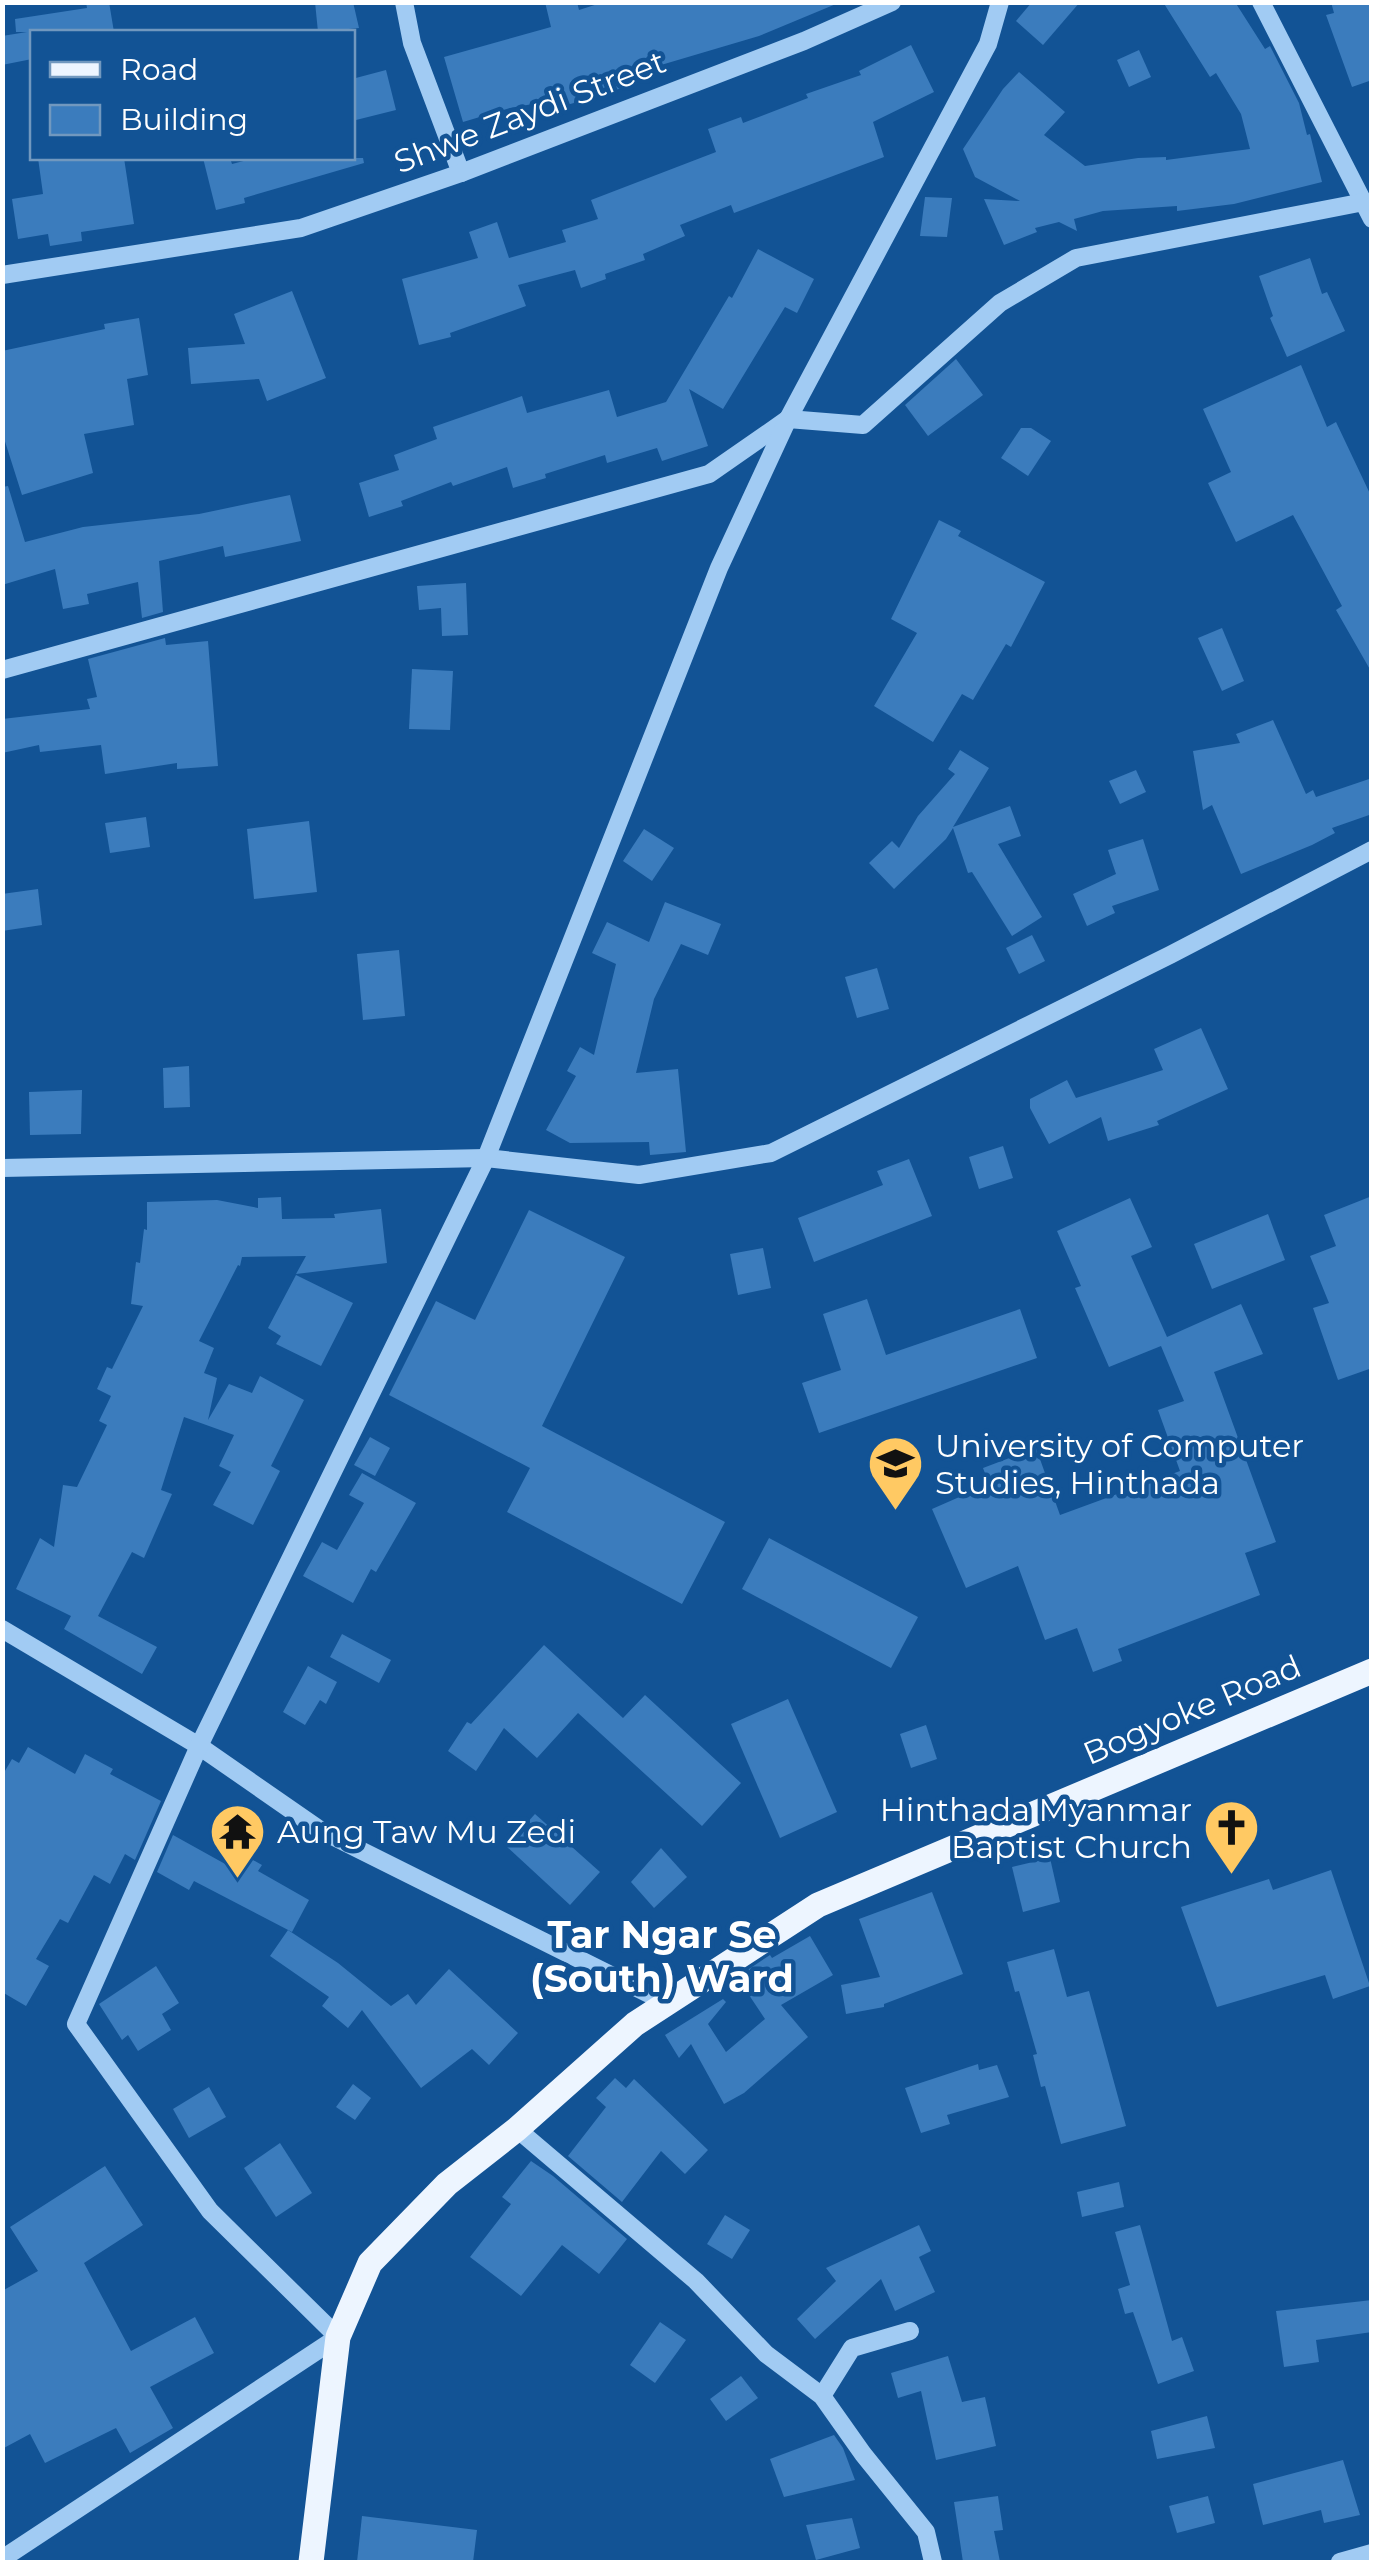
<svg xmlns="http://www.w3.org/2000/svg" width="1374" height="2565" font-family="Montserrat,sans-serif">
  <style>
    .building { fill: #3b7cbd }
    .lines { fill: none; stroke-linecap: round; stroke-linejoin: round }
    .minor { stroke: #a1cbf3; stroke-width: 18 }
    .major { stroke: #edf5ff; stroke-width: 25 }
    .labels { text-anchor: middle; stroke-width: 9; stroke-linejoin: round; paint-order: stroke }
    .street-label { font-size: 32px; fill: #fff; stroke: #125395 }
    .poi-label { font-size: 32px; fill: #fff; stroke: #125395; text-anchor: start }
    .quarter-label { font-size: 38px; font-weight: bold; fill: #fff; stroke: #125395 }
  </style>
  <rect width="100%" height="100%" fill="#125395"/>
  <!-- building -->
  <g class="building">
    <path d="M86,2H109L114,32H32V59L2,65V36L27,32H16L15,19L87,8Z"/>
    <path d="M315,2H353L359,28L318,32Z"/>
    <path d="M545,2H577L579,10L604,2L836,4L759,36L661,65L663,72L603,95L563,106L561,99L510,108L463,122L444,57L551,27Z"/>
    <path d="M1032,2H1080L1043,45L1016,21Z"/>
    <path d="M1163,2H1235L1265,49L1270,46L1299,103L1307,135L1310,134L1322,182L1234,204L1177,211V206L1103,211L1074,219L1077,231L1059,222L1035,228L1037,232L1004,245L984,199L1020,201L975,177L963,149L1003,89L1019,72L1065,112L1044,135L1085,166L1138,158L1166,157V160L1250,149L1241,114L1216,73L1210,77Z"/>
    <path d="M1331,2H1372V80L1352,87L1326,15L1334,13Z"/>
    <path d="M911,45L934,92L873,122L884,157L734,213L731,205L680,225L685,236L643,254L645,260L605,274L606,279L581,288L575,270L518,285L526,306L450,333L451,337L419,345L402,279L478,258L469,232L497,222L509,258L566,242L562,230L598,219L591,200L716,152L708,129L741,117L743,123L808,98L806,94L861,75L859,71Z"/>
    <path d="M1139,50L1151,77L1129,87L1117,60Z"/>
    <path d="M386,70L396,110L352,121V79Z"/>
    <path d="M38,158H124L134,224L81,232L82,241L50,246L48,234L18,239L12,199L43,194Z"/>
    <path d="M203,158H230L232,164L255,158H363L364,163L244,198L245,203L216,210Z"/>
    <path d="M925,197L952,198L947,237L920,236Z"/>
    <path d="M758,249L814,279L797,313L785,307L723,409L689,389L708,446L662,461L657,448L607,463L605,455L545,474L546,478L513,488L507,467L453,486L451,482L401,501L403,506L369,517L359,483L399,470L394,455L437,439L433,427L522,396L527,413L609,390L617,417L666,402L729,296L732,298Z"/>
    <path d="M1310,258L1322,294L1327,292L1345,331L1287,357L1270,318L1273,316L1259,276Z"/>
    <path d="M292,291L326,378L267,401L259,379L191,384L188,348L245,344L234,314Z"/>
    <path d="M139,318L148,375L127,379L134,425L84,434L93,473L22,495L2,432V351L105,329L104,324Z"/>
    <path d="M956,359L983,395L928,436L905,405Z"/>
    <path d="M1301,365L1327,427L1336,422L1372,498V673L1336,610L1342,606L1293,515L1236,542L1208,483L1231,472L1203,409Z"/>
    <path d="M1021,428H1031L1051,441L1028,476L1001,458Z"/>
    <path d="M8,486L25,542L83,527L199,514L290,495L301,541L225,557L223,546L159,561L163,612L142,618L138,582L87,594L89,604L63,609L55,569L2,585V487Z"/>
    <path d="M939,520L961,531L958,536L1045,582L1011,647L1006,644L973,700L962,694L933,742L874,706L917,633L891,619Z"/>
    <path d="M466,583L468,635L442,636L441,608L419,610L417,586Z"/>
    <path d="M1222,628L1244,681L1222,691L1198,638Z"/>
    <path d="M165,638L166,645L208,641L218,766L177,769V763L105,774L101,745L40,752L39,745L2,753V719L90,709L87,699L97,697L88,659Z"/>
    <path d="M412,669L453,671L450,730L409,729Z"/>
    <path d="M1273,720L1306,794L1313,790L1316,797L1372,778V814L1332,828L1335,833L1312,845L1241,874L1212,805L1203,810L1193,751L1240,743L1236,734Z"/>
    <path d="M960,750L989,768L953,827L1010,806L1021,836L998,844L1042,917L1012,936L972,872L968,873L953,828L946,839L894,889L869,863L892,841L899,848L918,816L955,774L948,769Z"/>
    <path d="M1136,770L1146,792L1120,804L1109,781Z"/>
    <path d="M146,817L150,847L110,853L105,823Z"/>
    <path d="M309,821L317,892L254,899L247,829Z"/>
    <path d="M644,829L674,848L652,881L623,861Z"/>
    <path d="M1143,839L1159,890L1112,906L1115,913L1087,926L1073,894L1116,874L1108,850Z"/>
    <path d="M38,889L42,925L2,931V894Z"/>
    <path d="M665,902L721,924L708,955L681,944L654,999L636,1073L678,1069L686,1152L650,1155L649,1142L570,1143L546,1130L576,1076L567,1071L580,1047L594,1055L616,964L592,953L607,922L649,942Z"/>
    <path d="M1032,935L1045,961L1019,974L1006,948Z"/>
    <path d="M399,950L405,1016L363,1020L357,954Z"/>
    <path d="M877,968L889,1009L857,1018L845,977Z"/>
    <path d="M1201,1028L1228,1089L1157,1121L1159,1125L1108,1141L1101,1117L1049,1144L1030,1108V1099L1067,1080L1076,1098L1163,1070L1154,1049Z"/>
    <path d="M189,1066L190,1107L164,1108L163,1068Z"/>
    <path d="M82,1090L81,1134L30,1135L29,1092Z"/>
    <path d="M1003,1146L1013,1178L979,1189L969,1157Z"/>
    <path d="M909,1159L932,1216L814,1262L798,1218L883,1185L877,1171Z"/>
    <path d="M1372,1196V1368L1338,1380L1313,1308L1329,1303L1310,1256L1336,1246L1324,1215Z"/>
    <path d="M281,1197L282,1219L335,1218L334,1214L381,1209L387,1263L296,1274L306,1256L242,1257L240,1266L238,1265L199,1341L214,1348L204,1373L217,1378L208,1420L229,1384L252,1393L260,1376L304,1400L271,1466L280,1471L253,1525L213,1505L231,1472L219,1466L234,1435L184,1417L161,1490L172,1494L144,1558L132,1552L98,1616L157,1647L142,1674L64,1629L71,1616L16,1589L40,1538L54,1547L63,1485L77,1487L107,1425L99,1421L111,1396L97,1389L107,1367L112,1369L143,1306L131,1304L136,1262L140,1263L144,1229L147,1230V1202L217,1200L258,1208V1198Z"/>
    <path d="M1130,1198L1152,1247L1131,1256L1167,1337L1241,1304L1263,1354L1214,1372L1276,1542L1245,1553L1260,1595L1118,1649L1122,1661L1093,1672L1077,1628L1045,1640L1018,1566L966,1588L932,1509L989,1484L983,1468L1036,1448L1060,1515L1180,1471L1158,1410L1184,1401L1161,1346L1109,1367L1075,1288L1081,1286L1057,1231Z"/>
    <path d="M529,1210L625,1257L542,1426L725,1522L682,1604L507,1512L530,1468L389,1395L436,1301L475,1320Z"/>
    <path d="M1268,1214L1285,1260L1212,1289L1194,1244Z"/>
    <path d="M763,1248L771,1288L738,1295L730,1254Z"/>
    <path d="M296,1275L353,1303L321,1366L276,1344L281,1336L268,1328Z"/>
    <path d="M867,1299L886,1355L1020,1309L1037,1358L819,1433L802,1383L841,1370L823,1314Z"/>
    <path d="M370,1437L390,1448L375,1476L354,1465Z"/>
    <path d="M362,1473L416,1503L376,1572L371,1569L353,1603L303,1576L322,1542L337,1550L364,1503L349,1495Z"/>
    <path d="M769,1538L918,1617L891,1668L742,1589Z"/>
    <path d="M342,1634L391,1660L379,1683L330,1657Z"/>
    <path d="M544,1645L623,1718L645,1695L741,1783L702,1826L578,1713L537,1758L504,1728L476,1771L448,1751L467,1722L471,1724Z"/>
    <path d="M308,1666L337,1682L326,1704L320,1700L305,1725L283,1712Z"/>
    <path d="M788,1699L837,1812L780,1838L731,1724Z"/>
    <path d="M926,1725L937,1759L911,1768L900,1734Z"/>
    <path d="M28,1747L75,1774L85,1754L113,1769L110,1774L161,1801L135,1860L125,1854L110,1884L94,1875L68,1923L60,1919L36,1959L49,1966L26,2006L2,1992V1776L12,1759L19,1763Z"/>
    <path d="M535,1814L600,1872L570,1905L506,1846Z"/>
    <path d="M173,1835L227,1865L235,1850L262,1865L258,1871L309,1900L292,1932L194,1881L189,1890L157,1872Z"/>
    <path d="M661,1848L687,1877L654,1908L631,1882Z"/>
    <path d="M1050,1858L1060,1902L1023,1912L1012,1867Z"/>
    <path d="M1331,1870L1370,1986L1333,1999L1325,1975L1217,2007L1181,1907L1269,1879L1273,1890Z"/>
    <path d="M932,1892L963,1974L884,2004V2007L846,2014L841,1985L880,1977L859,1919Z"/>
    <path d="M288,1930L338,1963L391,2006L408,1994L416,2005L449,1969L518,2033L489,2065L472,2049L421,2088L362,2010L348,2028L322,2006L329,1997L270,1956Z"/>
    <path d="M810,1936L833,1975L781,2005L808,2037L744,2093L724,2104L691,2044L679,2058L665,2035L723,1999L726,2002L708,2024L726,2052L765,2019L737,1977L770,1955L772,1958Z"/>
    <path d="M1054,1949L1067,1997L1089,1991L1126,2126L1061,2144L1045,2086L1041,2087L1033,2055L1037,2054L1019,1991L1015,1992L1007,1962Z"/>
    <path d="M156,1966L179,2003L162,2014L171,2030L138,2051L128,2035L122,2040L99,2004Z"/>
    <path d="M978,2064L979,2070L997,2065L1009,2097L947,2115L950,2124L921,2133L905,2088Z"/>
    <path d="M615,2078L626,2088L634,2079L708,2150L685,2174L661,2151L622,2202L568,2156L606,2107L596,2098Z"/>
    <path d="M353,2084L371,2098L355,2120L336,2107Z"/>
    <path d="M209,2087L226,2117L189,2138L173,2109Z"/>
    <path d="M280,2143L312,2193L276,2217L244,2168Z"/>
    <path d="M531,2161L553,2176L627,2239L599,2274L562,2245L521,2296L470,2257L511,2204L502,2197Z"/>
    <path d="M105,2166L143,2225L84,2263L131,2351L195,2317L214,2353L150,2387L173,2428L130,2453L116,2428L45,2463L30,2434L2,2449V2291L38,2271L10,2227Z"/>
    <path d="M1119,2182L1124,2207L1082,2217L1077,2192Z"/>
    <path d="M725,2215L750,2230L732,2259L707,2244Z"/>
    <path d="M919,2225L931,2251L919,2257L935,2292L895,2311L881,2279L815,2339L797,2319L836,2281L826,2268Z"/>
    <path d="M1140,2225L1172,2341L1182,2337L1194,2371L1158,2384L1133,2312L1125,2314L1118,2289L1130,2285L1115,2232Z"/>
    <path d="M1372,2300V2332L1316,2340L1319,2362L1284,2367L1276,2311Z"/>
    <path d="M660,2322L686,2340L655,2383L630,2365Z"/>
    <path d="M948,2356L962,2402L985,2397L996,2446L936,2460L921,2391L898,2398L891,2373Z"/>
    <path d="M741,2376L758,2398L726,2421L710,2399Z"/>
    <path d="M1207,2416L1215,2448L1157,2459L1151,2431Z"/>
    <path d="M834,2435L843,2448L855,2480L784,2497L770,2459Z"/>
    <path d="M1343,2460L1360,2515L1324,2523L1321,2510L1263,2525L1253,2484Z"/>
    <path d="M998,2496L1003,2530L994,2531L1000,2562H963L954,2502Z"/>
    <path d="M1208,2496L1215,2523L1177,2533L1169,2506Z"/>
    <path d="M362,2516L477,2530L473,2562H357Z"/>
    <path d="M852,2518L860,2548L816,2560L806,2525Z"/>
  </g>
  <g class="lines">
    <!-- minor -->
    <g class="minor">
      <path d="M404,2L412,43L461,173"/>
      <path d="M1261,2L1372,219"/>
      <path d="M2,275L301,228L461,173L804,41L892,2"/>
      <path d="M2,670L709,474L788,419L863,425L1000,303L1076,258L1364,202"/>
      <path d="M2,1168L486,1158L639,1175L771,1153L1170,955L1372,850"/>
      <path d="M2,1629L199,1746L320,1830L667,2003"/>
      <path d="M517,2129L696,2281L766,2354L822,2396L863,2454L926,2532L933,2562"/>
      <path d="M822,2396L852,2348L910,2331"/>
      <path d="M2,2559L338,2337L210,2211L76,2024L199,1746L486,1158L719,568L788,419L988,44L1000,2"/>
      <path d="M1340,2562L1372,2553"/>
    </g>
    <!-- major -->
    <path class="major" d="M311,2562L338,2337L370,2263L447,2184L517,2129L635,2024L818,1905L1372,1671"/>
  </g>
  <!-- icons -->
  <defs>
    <symbol id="university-pin" viewBox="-11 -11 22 30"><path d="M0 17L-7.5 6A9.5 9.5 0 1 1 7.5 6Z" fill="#ffc963" stroke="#125395"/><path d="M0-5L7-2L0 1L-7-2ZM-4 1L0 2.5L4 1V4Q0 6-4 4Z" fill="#111"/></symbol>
    <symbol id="church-pin" viewBox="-11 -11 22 30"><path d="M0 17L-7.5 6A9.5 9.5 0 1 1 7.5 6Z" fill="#ffc963" stroke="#125395"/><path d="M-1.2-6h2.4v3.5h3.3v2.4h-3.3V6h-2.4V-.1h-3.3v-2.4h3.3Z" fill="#111"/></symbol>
    <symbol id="temple-pin" viewBox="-11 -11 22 30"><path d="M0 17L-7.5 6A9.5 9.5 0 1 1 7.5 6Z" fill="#ffc963" stroke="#125395"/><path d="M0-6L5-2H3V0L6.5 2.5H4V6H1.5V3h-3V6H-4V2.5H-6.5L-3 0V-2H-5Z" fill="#111"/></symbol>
  </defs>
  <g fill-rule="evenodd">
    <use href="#university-pin" x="864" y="1432" width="63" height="86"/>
    <use href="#church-pin" x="1200" y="1796" width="63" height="86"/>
    <use href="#temple-pin" x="206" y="1800" width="63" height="86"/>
  </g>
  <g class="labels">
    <!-- street labels -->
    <g class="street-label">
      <text transform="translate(530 112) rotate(-21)" y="11">Shwe Zaydi Street</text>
      <text transform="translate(1192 1710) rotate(-23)" y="11">Bogyoke Road</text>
    </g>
    <!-- poi labels -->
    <g class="poi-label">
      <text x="935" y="1457">University of Computer<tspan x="935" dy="37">Studies, Hinthada</tspan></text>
      <text x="1192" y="1821" text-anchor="end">Hinthada Myanmar<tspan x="1192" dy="37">Baptist Church</tspan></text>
      <text x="277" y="1843">Aung Taw Mu Zedi</text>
    </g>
    <!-- quarter labels -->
    <g class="quarter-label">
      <text x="662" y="1948">Tar Ngar Se<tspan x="662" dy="44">(South) Ward</tspan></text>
    </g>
  </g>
  <!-- border -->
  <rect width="1374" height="2565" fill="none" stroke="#ffffff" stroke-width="10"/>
  <!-- legend -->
  <rect x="30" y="30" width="325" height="130" fill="#125395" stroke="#7198bf" stroke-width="2.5"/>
  <rect x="50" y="62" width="50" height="15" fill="#edf5ff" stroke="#7198bf" stroke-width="2.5"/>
  <text x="120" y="80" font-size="30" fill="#ffffff">Road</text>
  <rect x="50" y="105" width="50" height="30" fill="#3b7cbd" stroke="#7198bf" stroke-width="2.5"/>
  <text x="120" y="130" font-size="30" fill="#ffffff">Building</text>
</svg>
